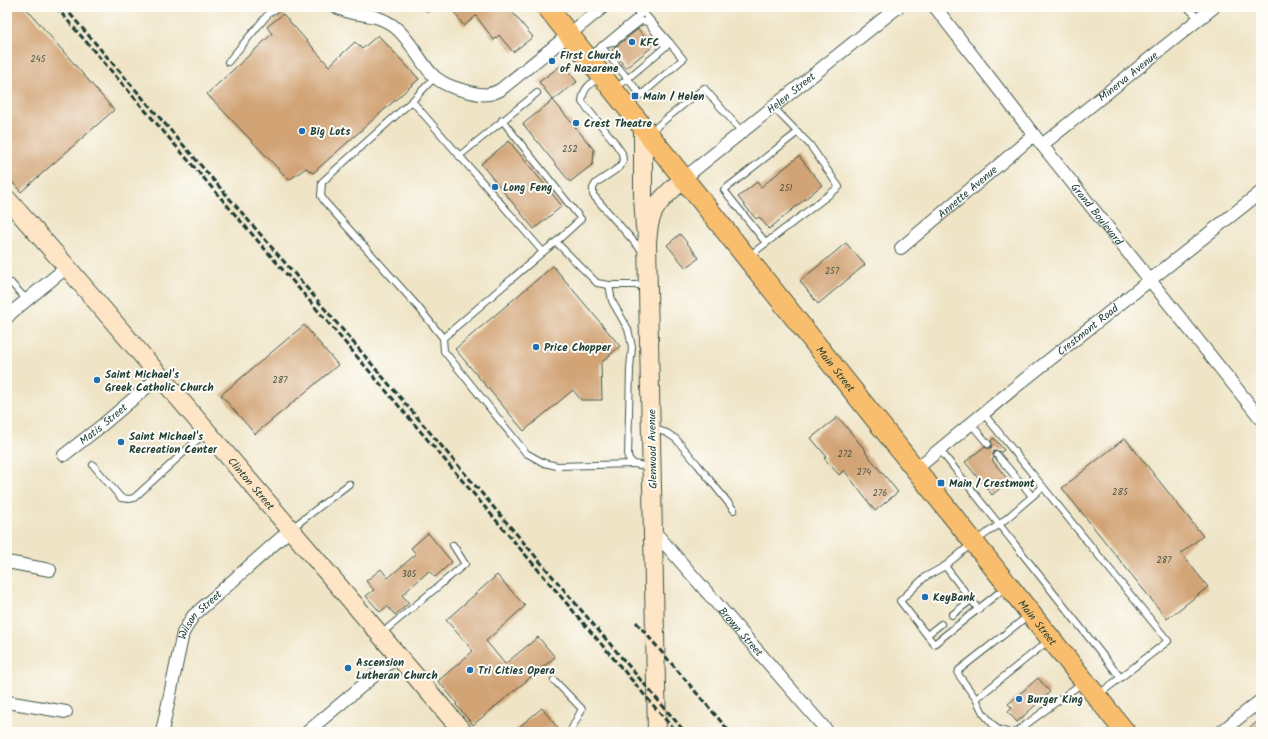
<svg xmlns="http://www.w3.org/2000/svg" width="1268" height="739" font-family="Kalam,sans-serif">
  <style>
    .building { fill: #d1a374 }
    .lines { fill: none; stroke-linecap: round; stroke-linejoin: round }
    .lane-casing { stroke: #3e564a; stroke-width: 8 }
    .street-casing { stroke: #3e564a; stroke-width: 14 }
    .secondary-casing { stroke: #3e564a; stroke-width: 20 }
    .primary-casing { stroke: #3e564a; stroke-width: 22 }
    .lane { stroke: #fff; stroke-width: 6 }
    .street { stroke: #fff; stroke-width: 12 }
    .secondary { stroke: #fde5c5; stroke-width: 18 }
    .primary { stroke: #f9be6d; stroke-width: 20 }
    .rail { stroke: #1f3d34; stroke-width: 3; stroke-dasharray: 6 3; stroke-linecap: butt }
    .poi-dot { fill: #1f6fb2; stroke: #fdfcf7; stroke-width: 1.5 }
    .labels { text-anchor: middle; stroke-width: 4; stroke-linejoin: round; paint-order: stroke }
    .number-label { font-size: 9px; fill: #4c5644 }
    .poi-label { font-size: 11px; font-weight: bold; fill: #1f3d34; stroke: #fdfcf7; text-anchor: start }
    .street-label { font-size: 11px; fill: #1f3d34; stroke: #fdfcf7 }
  </style>
  <rect width="100%" height="100%" fill="#fdfcf7"/>
  <filter id="ink" filterUnits="userSpaceOnUse"><feTurbulence type="fractalNoise" baseFrequency=".025" numOctaves="2"/><feDisplacementMap in="SourceGraphic" scale="8" xChannelSelector="R" yChannelSelector="G"/><feConvolveMatrix kernelMatrix="1 2 1 2 8 2 1 2 1" color-interpolation-filters="sRGB"/></filter>
  <filter id="wash" filterUnits="userSpaceOnUse"><feTurbulence type="fractalNoise" baseFrequency=".012" numOctaves="4" result="noise"/><feDisplacementMap in="SourceGraphic" scale="16" xChannelSelector="R" yChannelSelector="G"/><feGaussianBlur stdDeviation="0.9" result="paint"/><feColorMatrix in="noise" values="0 0 0 0 0 0 0 0 0 0 0 0 0 0 0 0 0 1.4 0 .05"/><feComposite in="paint" operator="in"/></filter>
  <g filter="url(#wash)">
    <rect width="100%" height="100%" fill="#efe4c6"/>
    <g id="blocks">
      <!-- building -->
      <g class="building">
        <path d="M7,7H25L114,110L21,192L7,176Z"/>
        <path d="M450,7H508L533,37L513,52L499,35L494,40L476,16L464,26Z"/>
        <path d="M283,14L329,66L355,42L362,49L378,35L419,79L313,173L306,168L289,180L207,94L272,34L267,27Z"/>
        <path d="M638,29L652,47L626,68L612,50Z"/>
        <path d="M563,64L577,82L553,100L539,82Z"/>
        <path d="M553,100L594,150L593,164L570,182L523,124Z"/>
        <path d="M509,141L562,206L534,229L481,164Z"/>
        <path d="M799,156L822,185L769,229L759,217L756,219L738,197L757,182L761,187Z"/>
        <path d="M680,234L699,258L686,268L667,245Z"/>
        <path d="M846,243L865,265L818,304L800,281Z"/>
        <path d="M553,266L620,346L601,363L602,400H581L573,390L524,431L455,349Z"/>
        <path d="M304,325L338,365L255,434L221,395Z"/>
        <path d="M838,417L866,451L865,452L898,492L875,511L844,470L839,475L824,458L826,456L811,438Z"/>
        <path d="M994,438L1004,450L1001,452L998,451H994L993,454L994,458L992,460L1009,481L992,495L965,462L984,447L987,448H991L992,445L991,441Z"/>
        <path d="M1125,438L1203,536L1181,553L1208,587L1167,619L1062,488Z"/>
        <path d="M428,533L452,562L435,577L429,571L402,595L409,603L395,615L387,606L380,612L366,596L374,590L366,581L381,569L388,578L416,554L411,548Z"/>
        <path d="M497,575L525,606L486,641L505,664L538,637L555,657L473,725L456,705L457,703L438,681L473,651L446,620Z"/>
        <path d="M1038,678L1050,692L1017,722L1008,712L1012,708L1008,704Z"/>
        <path d="M542,708L561,732H513Z"/>
        <path d="M1257,722L1261,726V732H1244Z"/>
      </g>
    </g>
  </g>
  <g filter="url(#ink)">
    <use href="#blocks" fill-opacity="0" stroke="#3e564a" stroke-width="1"/>
    <g class="lines">
      <defs>
        <g id="lane">
          <path d="M427,7L428,8"/>
          <path d="M634,7L640,15"/>
          <path d="M1187,7L1199,19"/>
          <path d="M603,45L613,43L641,21L648,22L665,46"/>
          <path d="M601,46L641,95L683,59L670,43"/>
          <path d="M590,56L643,12L670,43L615,89"/>
          <path d="M228,62L269,13L281,7"/>
          <path d="M435,77L412,101L543,252L556,242L597,283L609,285H647"/>
          <path d="M600,77C589,85 583,88 582,102L613,140L622,153L623,161L620,167L596,183L593,188V195L643,252"/>
          <path d="M412,101L322,182L321,196L325,202L419,308L443,338L444,351L526,453L544,463L557,466L634,464"/>
          <path d="M502,120L581,219L556,242"/>
          <path d="M650,132L704,88L742,132"/>
          <path d="M459,156L537,93"/>
          <path d="M766,243L724,190L798,132"/>
          <path d="M749,256L839,187L810,145L773,107"/>
          <path d="M7,282L11,283L27,300"/>
          <path d="M609,285L612,301L628,329L632,347L630,368L628,458L634,464L649,467"/>
          <path d="M443,338L543,252"/>
          <path d="M983,413L1043,487L1000,524L974,542L945,566L925,577L900,601L934,644L1006,587"/>
          <path d="M971,424L988,444"/>
          <path d="M652,428L667,433L676,439L698,465L734,510"/>
          <path d="M940,450L1120,677"/>
          <path d="M997,455L1032,496"/>
          <path d="M93,465L121,498L129,499L134,498L206,432"/>
          <path d="M1043,487L1168,641L1098,695"/>
          <path d="M292,528L349,484"/>
          <path d="M945,566L979,610"/>
          <path d="M952,615L971,600"/>
          <path d="M1029,615L959,670L958,674L976,699L1048,641"/>
          <path d="M382,633L465,564L453,545"/>
          <path d="M927,635L941,624"/>
          <path d="M554,680L582,709L570,732"/>
          <path d="M976,699L983,713L997,729L1007,732"/>
          <path d="M1253,706L1261,717"/>
          <path d="M1016,732L1082,683"/>
        </g>
        <g id="street">
          <path d="M336,7C341,9 347,12 353,13C369,15 383,17 396,28C412,41 422,67 436,78C446,86 458,89 470,92C482,95 489,96 500,90L603,7"/>
          <path id="s1" d="M935,7L1034,135L1261,419"/>
          <path id="s2" d="M1042,145L1214,7"/>
          <path id="s3" d="M683,179L898,7"/>
          <path id="s4" d="M901,248L1034,135"/>
          <path d="M7,318L11,313L67,267"/>
          <path id="s5" d="M64,455L100,427L160,376"/>
          <path id="s6" d="M916,469L1024,380L1261,192"/>
          <path id="s7" d="M654,531L828,732"/>
          <path d="M7,562L50,570"/>
          <path d="M7,702L66,712"/>
          <path id="s8" d="M162,732L183,633L193,616L291,529"/>
          <path d="M307,732L399,655"/>
          <path d="M1221,732L1261,700"/>
        </g>
        <g id="secondary">
          <path d="M643,129V196L645,228"/>
          <path id="s9" d="M7,199L67,267L463,732"/>
          <path d="M657,732L647,242C648,235 648,228 650,221C654,203 671,191 683,179"/>
        </g>
        <g id="primary">
          <path id="s10" d="M547,7L1125,732"/>
        </g>
      </defs>
      <!-- lane casing -->
      <use href="#lane" class="lane-casing"/>
      <!-- street casing -->
      <use href="#street" class="street-casing"/>
      <!-- secondary casing -->
      <use href="#secondary" class="secondary-casing"/>
      <!-- primary casing -->
      <use href="#primary" class="primary-casing"/>
      <!-- lane -->
      <use href="#lane" class="lane"/>
      <!-- street -->
      <use href="#street" class="street"/>
      <!-- secondary -->
      <use href="#secondary" class="secondary"/>
      <!-- primary -->
      <use href="#primary" class="primary"/>
      <!-- rail -->
      <g class="rail">
        <path d="M56,7L308,299L676,732"/>
        <path d="M64,7L318,301L685,732"/>
        <path d="M636,622L730,732"/>
      </g>
    </g>
  </g>
  <!-- markers -->
  <g class="poi-dot">
    <circle cx="632" cy="42" r="4"/>
    <circle cx="552" cy="61" r="4"/>
    <rect x="631" y="92" width="8" height="8" rx="2"/>
    <circle cx="576" cy="123" r="4"/>
    <circle cx="302" cy="131" r="4"/>
    <circle cx="495" cy="187" r="4"/>
    <circle cx="536" cy="347" r="4"/>
    <circle cx="97" cy="380" r="4"/>
    <circle cx="121" cy="442" r="4"/>
    <rect x="937" y="479" width="8" height="8" rx="2"/>
    <circle cx="925" cy="597" r="4"/>
    <circle cx="348" cy="668" r="4"/>
    <circle cx="470" cy="670" r="4"/>
    <circle cx="1019" cy="699" r="4"/>
  </g>
  <g class="labels">
    <!-- number labels -->
    <g class="number-label">
      <text x="38" y="62">245</text>
      <text x="570" y="152">252</text>
      <text x="786" y="191">251</text>
      <text x="832" y="274">257</text>
      <text x="280" y="383">287</text>
      <text x="845" y="457">272</text>
      <text x="864" y="475">274</text>
      <text x="1120" y="495">285</text>
      <text x="880" y="496">276</text>
      <text x="1164" y="563">287</text>
      <text x="409" y="577">305</text>
    </g>
    <!-- poi labels -->
    <g class="poi-label">
      <text x="640" y="46">KFC</text>
      <text x="560" y="59">First Church<tspan x="560" dy="13">of Nazarene</tspan></text>
      <text x="643" y="100">Main / Helen</text>
      <text x="584" y="127">Crest Theatre</text>
      <text x="310" y="135">Big Lots</text>
      <text x="503" y="191">Long Feng</text>
      <text x="544" y="351">Price Chopper</text>
      <text x="105" y="378">Saint Michael's<tspan x="105" dy="13">Greek Catholic Church</tspan></text>
      <text x="129" y="440">Saint Michael's<tspan x="129" dy="13">Recreation Center</tspan></text>
      <text x="949" y="487">Main / Crestmont</text>
      <text x="933" y="601">KeyBank</text>
      <text x="356" y="666">Ascension<tspan x="356" dy="13">Lutheran Church</tspan></text>
      <text x="478" y="674">Tri Cities Opera</text>
      <text x="1027" y="703">Burger King</text>
    </g>
    <!-- street labels -->
    <g class="street-label">
      <text dy="4" stroke="none"><textPath href="#s2" startOffset="110">Minerva Avenue</textPath></text>
      <text dy="4" stroke="none"><textPath href="#s3" startOffset="138">Helen Street</textPath></text>
      <text dy="4" stroke="none"><textPath href="#s4" startOffset="87">Annette Avenue</textPath></text>
      <text dy="4" stroke="none"><textPath href="#s1" startOffset="263">Grand Boulevard</textPath></text>
      <text dy="4" stroke="none"><textPath href="#s6" startOffset="221">Crestmont Road</textPath></text>
      <text dy="4" stroke="none"><textPath href="#s10" startOffset="463">Main Street</textPath></text>
      <text dy="4" stroke="none"><textPath href="#s5" startOffset="50">Matis Street</textPath></text>
      <text transform="translate(652 449) rotate(-91)" y="4">Glenwood Avenue</text>
      <text dy="4" stroke="none"><textPath href="#s9" startOffset="375">Clinton Street</textPath></text>
      <text dy="4" stroke="none"><textPath href="#s8" startOffset="126">Wilson Street</textPath></text>
      <text dy="4" stroke="none"><textPath href="#s10" startOffset="787">Main Street</textPath></text>
      <text dy="4" stroke="none"><textPath href="#s7" startOffset="133">Brown Street</textPath></text>
    </g>
  </g>
  <!-- margin -->
  <rect width="1268" height="739" fill="none" stroke="#fdfcf7" stroke-width="24"/>
</svg>
